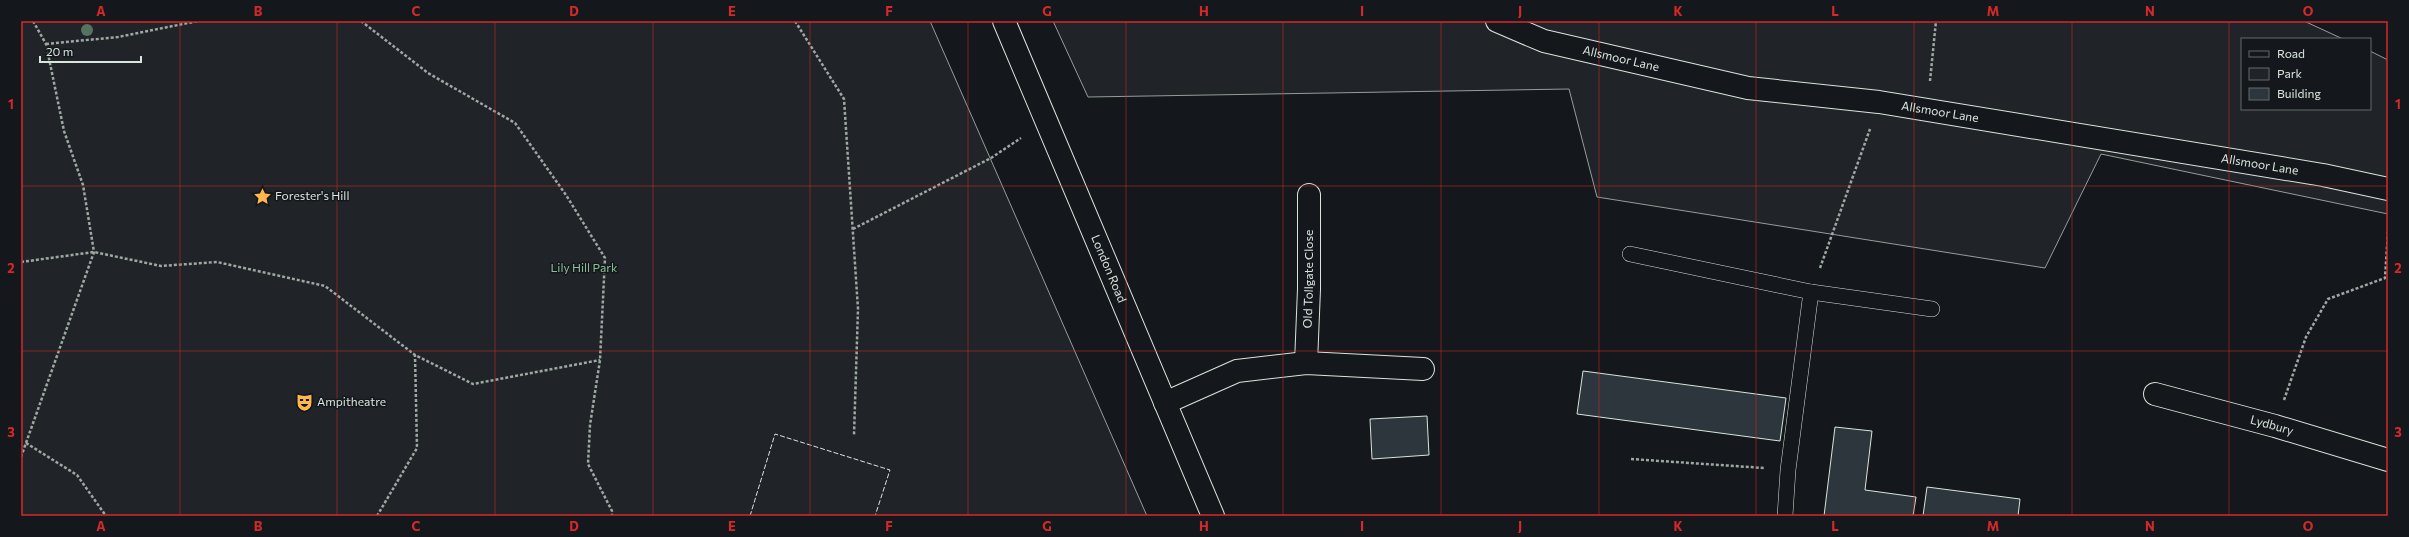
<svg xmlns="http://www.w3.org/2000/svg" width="2409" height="537" font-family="Commissioner,sans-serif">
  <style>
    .green { fill: #202428; stroke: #939e99 }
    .building { fill: #2c363c; stroke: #d8e6dc }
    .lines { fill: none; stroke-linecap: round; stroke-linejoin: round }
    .service-casing { stroke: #d8e6dc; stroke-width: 16 }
    .pedestrian-casing { stroke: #d8e6dc; stroke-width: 24 }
    .minor-casing { stroke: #d8e6dc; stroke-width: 24 }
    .primary-casing { stroke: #d8e6dc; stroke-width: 24 }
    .path { stroke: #9da8a2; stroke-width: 2.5; stroke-dasharray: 3 2; stroke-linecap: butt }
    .service { stroke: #14181c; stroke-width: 15 }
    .pedestrian { stroke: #14181c; stroke-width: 22 }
    .minor { stroke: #14181c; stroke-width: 22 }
    .primary { stroke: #14181c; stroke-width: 22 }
    .fence { stroke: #d8e6dc; stroke-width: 1; stroke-dasharray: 5 2; stroke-linecap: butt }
    .tree { fill: #55745f }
    .grid { fill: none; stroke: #d62828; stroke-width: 1; stroke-opacity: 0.55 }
    .labels { text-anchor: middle; stroke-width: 3; stroke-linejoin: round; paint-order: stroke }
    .street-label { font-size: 12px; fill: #d8e6dc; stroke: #14181c }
    .poi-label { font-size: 12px; fill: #d8e6dc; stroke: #14181c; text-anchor: start }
    .park-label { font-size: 12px; fill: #8ac095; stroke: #14181c }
    .neatline { fill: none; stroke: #d62828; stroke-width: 1.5 }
    .grid-label { font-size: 13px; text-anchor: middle; font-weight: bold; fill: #d62828 }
  </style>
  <rect width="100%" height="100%" fill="#14181c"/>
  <!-- green -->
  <g class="green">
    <path d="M21,21H930L1147,516H21Z"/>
    <path d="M1053,21H2304L2343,39H2242V109H2370V51L2388,60V214L2101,154L2045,268L1597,197L1569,89L1088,97Z"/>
  </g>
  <!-- building -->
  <g class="building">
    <path d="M1583,371L1786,398L1780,441L1577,414Z"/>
    <path d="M1427,416L1429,455L1372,459L1370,419Z"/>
    <path d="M1835,427L1872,431L1865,490L1916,497L1913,516H1824Z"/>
    <path d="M1927,487L2020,499L2018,516H1923Z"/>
  </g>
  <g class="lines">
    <defs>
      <g id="service">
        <path d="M1630,254L1811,292L1932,309"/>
        <path d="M1785,516L1788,470L1811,292"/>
      </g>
      <g id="pedestrian">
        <path id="s1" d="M1497,21L1544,41L1748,88L1879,102L2323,175L2388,189"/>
      </g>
      <g id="minor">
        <path id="s2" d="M1306,363L1309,289V195"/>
        <path id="s3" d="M2155,394L2275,426L2388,460"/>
        <path d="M1165,403L1237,371L1306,363L1423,369"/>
      </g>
      <g id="primary">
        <path id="s4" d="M1004,21L1213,516"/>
      </g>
    </defs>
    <!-- service casing -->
    <use href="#service" class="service-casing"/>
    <!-- pedestrian casing -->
    <use href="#pedestrian" class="pedestrian-casing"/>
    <!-- minor casing -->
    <use href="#minor" class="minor-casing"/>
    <!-- primary casing -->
    <use href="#primary" class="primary-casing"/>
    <!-- path -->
    <g class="path">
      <path d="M361,21L428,73L515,123L566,195L605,258L600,360L590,425L588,464L612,511V516"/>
      <path d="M795,21L844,99L858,309L854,435"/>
      <path d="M46,44L118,37L198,21"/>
      <path d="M1930,81L1936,21"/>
      <path d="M853,229L991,158L1021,138"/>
      <path d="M21,262L94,252L161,266L217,262L325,286L415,355L473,384L600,360"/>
      <path d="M1820,268L1870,129"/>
      <path d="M2284,400L2306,337L2328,299L2385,278L2388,232"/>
      <path d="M26,443L77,475L106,516"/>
      <path d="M21,457L94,252L83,185L64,131L46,44L33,21"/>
      <path d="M1631,459L1764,468"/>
      <path d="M377,516L417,448L415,355"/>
    </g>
    <!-- service -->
    <use href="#service" class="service"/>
    <!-- pedestrian -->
    <use href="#pedestrian" class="pedestrian"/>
    <!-- minor -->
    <use href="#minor" class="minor"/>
    <!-- primary -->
    <use href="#primary" class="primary"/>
    <!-- fence -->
    <path class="fence" d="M750,516L775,434L890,470L875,516"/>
  </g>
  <!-- trees -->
  <circle class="tree" cx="87" cy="30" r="6"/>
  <!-- grid -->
  <path class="grid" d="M180,21V516M337,21V516M495,21V516M653,21V516M810,21V516M968,21V516M1126,21V516M1283,21V516M1441,21V516M1599,21V516M1756,21V516M1914,21V516M2072,21V516M2229,21V516M21,186H2388M21,351H2388"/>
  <!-- icons -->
  <defs>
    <symbol id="sight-bare" viewBox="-9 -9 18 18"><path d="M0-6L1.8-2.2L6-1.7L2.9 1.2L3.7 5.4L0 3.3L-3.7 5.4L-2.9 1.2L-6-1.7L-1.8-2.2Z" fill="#ffb74d" stroke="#14181c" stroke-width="2.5" paint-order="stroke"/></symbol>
    <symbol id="theatre-bare" viewBox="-9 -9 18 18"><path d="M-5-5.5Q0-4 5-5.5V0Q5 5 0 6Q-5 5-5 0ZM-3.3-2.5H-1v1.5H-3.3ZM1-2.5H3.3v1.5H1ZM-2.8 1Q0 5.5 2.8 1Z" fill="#ffb74d" stroke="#14181c" stroke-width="2.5" paint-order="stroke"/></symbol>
  </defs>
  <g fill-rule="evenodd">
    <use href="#sight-bare" x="250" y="184" width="25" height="25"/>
    <use href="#theatre-bare" x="292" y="390" width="25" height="25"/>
  </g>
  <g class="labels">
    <!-- street labels -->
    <g class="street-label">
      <text dy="4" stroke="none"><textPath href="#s1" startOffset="130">Allsmoor Lane</textPath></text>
      <text dy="4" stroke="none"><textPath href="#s1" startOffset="454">Allsmoor Lane</textPath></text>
      <text dy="4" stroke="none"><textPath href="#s1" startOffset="778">Allsmoor Lane</textPath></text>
      <text dy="4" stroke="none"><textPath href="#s4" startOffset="269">London Road</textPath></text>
      <text dy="4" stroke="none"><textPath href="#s2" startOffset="84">Old Tollgate Close</textPath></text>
      <text dy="4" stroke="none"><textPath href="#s3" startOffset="121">Lydbury</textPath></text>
    </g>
    <!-- poi labels -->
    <g class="poi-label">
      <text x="275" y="200">Forester's Hill</text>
      <text x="317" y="406">Ampitheatre</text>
    </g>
    <!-- park labels -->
    <g class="park-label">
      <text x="584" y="272">Lily Hill Park</text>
    </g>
  </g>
  <!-- border -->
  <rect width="2409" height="537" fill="none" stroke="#14181c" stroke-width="44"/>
  <!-- legend -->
  <rect x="2241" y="38" width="130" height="72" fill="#14181c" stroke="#626a69"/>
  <rect x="2249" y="51" width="20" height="6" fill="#14181c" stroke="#626a69"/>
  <text x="2277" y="58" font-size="12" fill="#d8e6dc">Road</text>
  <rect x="2249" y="68" width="20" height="12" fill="#202428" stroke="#626a69"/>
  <text x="2277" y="78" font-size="12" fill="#d8e6dc">Park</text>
  <rect x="2249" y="88" width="20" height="12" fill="#2c363c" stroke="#626a69"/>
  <text x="2277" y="98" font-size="12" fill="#d8e6dc">Building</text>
  <!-- scale -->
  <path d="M40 56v6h101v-6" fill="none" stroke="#d8e6dc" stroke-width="2"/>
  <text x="46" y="56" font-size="12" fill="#d8e6dc" stroke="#14181c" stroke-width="3" paint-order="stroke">20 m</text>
  <rect x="22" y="22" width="2365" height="493" class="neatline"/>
  <g class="grid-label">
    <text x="101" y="16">A</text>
    <text x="258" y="16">B</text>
    <text x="416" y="16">C</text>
    <text x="574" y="16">D</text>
    <text x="732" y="16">E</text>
    <text x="889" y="16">F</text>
    <text x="1047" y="16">G</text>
    <text x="1204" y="16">H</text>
    <text x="1362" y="16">I</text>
    <text x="1520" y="16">J</text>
    <text x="1678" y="16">K</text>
    <text x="1835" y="16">L</text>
    <text x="1993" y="16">M</text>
    <text x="2150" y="16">N</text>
    <text x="2308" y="16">O</text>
    <text x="11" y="109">1</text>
    <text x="2398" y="109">1</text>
    <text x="11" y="273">2</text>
    <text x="2398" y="273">2</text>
    <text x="11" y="437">3</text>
    <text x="2398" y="437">3</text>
    <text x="101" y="531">A</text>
    <text x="258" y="531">B</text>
    <text x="416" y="531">C</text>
    <text x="574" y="531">D</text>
    <text x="732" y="531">E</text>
    <text x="889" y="531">F</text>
    <text x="1047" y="531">G</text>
    <text x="1204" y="531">H</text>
    <text x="1362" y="531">I</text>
    <text x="1520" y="531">J</text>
    <text x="1678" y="531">K</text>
    <text x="1835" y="531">L</text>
    <text x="1993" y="531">M</text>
    <text x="2150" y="531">N</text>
    <text x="2308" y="531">O</text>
  </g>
</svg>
